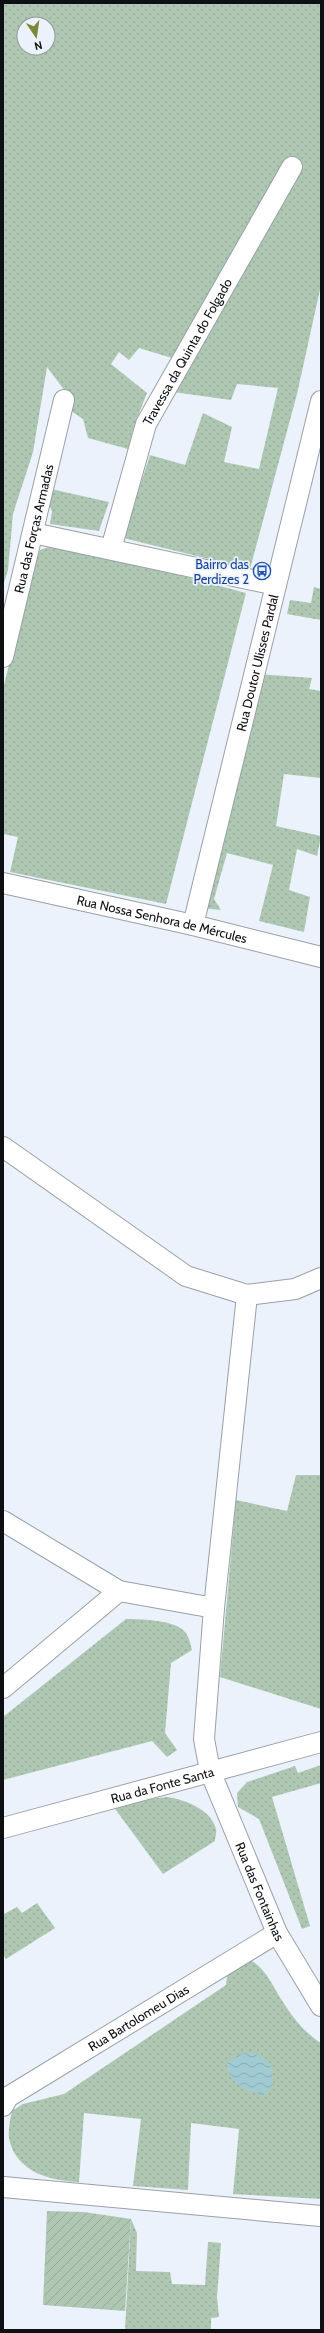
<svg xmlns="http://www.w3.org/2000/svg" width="324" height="2333" font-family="Cabin,sans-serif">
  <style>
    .grass { fill: url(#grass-dots); fill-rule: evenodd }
    .garden { fill: url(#garden-furrows) }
    .water { fill: url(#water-waves) }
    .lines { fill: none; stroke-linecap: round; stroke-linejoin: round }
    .street-casing { stroke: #99a0a7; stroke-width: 22 }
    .street { stroke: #fff; stroke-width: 20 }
    .labels { text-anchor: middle; stroke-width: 3.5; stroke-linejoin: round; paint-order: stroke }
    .street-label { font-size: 13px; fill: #0d0f12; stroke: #ecf2fb }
    .transit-label { font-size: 13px; fill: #164399; stroke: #ecf2fb; text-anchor: end }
  </style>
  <defs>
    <pattern id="grass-dots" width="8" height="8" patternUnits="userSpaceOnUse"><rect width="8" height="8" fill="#aec7b2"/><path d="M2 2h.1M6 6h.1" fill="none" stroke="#94aa98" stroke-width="1.8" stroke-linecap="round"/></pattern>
    <pattern id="garden-furrows" width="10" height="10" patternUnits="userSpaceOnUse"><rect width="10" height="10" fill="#aec7b2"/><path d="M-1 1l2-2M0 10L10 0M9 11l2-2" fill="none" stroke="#94aa98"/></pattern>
    <pattern id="water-waves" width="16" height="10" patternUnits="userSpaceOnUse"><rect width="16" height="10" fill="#a1cbd2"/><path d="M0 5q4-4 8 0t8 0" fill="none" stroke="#89adb3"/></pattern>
  </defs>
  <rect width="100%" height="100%" fill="#ecf2fb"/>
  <!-- grass -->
  <g class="grass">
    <path d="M3,3H321V285L297,394L250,569L123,538L150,455L185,465L203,413L232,427L224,462L259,469L278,388L237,384L231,400L173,392L188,363L139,348L129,360L119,352L111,364L147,393L135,423L128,449L88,438L83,419L71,411L68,395L47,367L33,452L13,514L8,570L3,586ZM24,24H48V48H24Z"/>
    <path d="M51,489L109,502L99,531L50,524L52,511L47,501Z"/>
    <path d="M51,546L100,554L246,593L166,904L10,872L18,837L3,834V689L33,567L40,550Z"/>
    <path d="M314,587L321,589V620L287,614L290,600L311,603Z"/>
    <path d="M258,674L312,678L309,689L321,691V778L284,774L276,826L321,836L317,856L297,849L289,890L310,897L304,932L259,921L273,865L227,853L214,899L221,910L201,908Z"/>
    <path d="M296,1475H321V1709L220,1677L236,1500L287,1511Z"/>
    <path d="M126,1619C140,1619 174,1620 184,1631C189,1636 190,1643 192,1650L171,1663L165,1733L177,1750L167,1757L152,1741L3,1780V1717Z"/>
    <path d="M321,1765V1783L272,1797L310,1926L302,1929L259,1819L238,1807L237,1793L247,1782L295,1766L298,1773Z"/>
    <path d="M168,1797C185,1800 211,1809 216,1829C217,1832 215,1838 215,1841L163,1874L113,1806L146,1799Z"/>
    <path d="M37,1903L55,1928L6,1959L3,1954L4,1914L17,1907L22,1913Z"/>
    <path d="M248,1959C265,1966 273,1987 283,2002C292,2017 306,2034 321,2043V2199L233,2194L239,2129L191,2123L188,2190L133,2186L141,2119L84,2113L79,2182C51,2181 15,2172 9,2138C8,2130 10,2120 12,2111L23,2104L64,2094L226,1985L228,1968Z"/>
    <path d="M131,2219L137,2233L136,2271L170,2272L172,2284L205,2285L208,2242L221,2243L217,2297L219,2317L211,2318V2330H125Z"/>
  </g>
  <!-- garden -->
  <path class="garden" d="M47,2211L84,2212L131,2219L125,2311L43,2305Z"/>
  <!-- water -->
  <path class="water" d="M251,2052C269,2057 274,2067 273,2085L265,2095C247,2092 229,2084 227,2064C234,2056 240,2054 251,2052Z"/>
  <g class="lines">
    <defs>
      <g id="street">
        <path d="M33,533L276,585"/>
        <path id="s1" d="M111,549L146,424L292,167"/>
        <path id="s2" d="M3,657L64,400"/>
        <path id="s3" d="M3,883L193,925L321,957"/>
        <path id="s4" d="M193,925L321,401"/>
        <path d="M3,1147L186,1276L247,1295L295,1289L321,1278"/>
        <path id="s5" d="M247,1295L214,1608L204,1739L210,1771L277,1933L321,2006"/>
        <path d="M3,1521L119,1591L214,1608"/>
        <path d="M3,1688L119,1591"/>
        <path id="s6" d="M3,1828L321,1742"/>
        <path id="s7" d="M3,2106L8,2097L277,1933"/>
        <path d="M3,2187L321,2216"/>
      </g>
    </defs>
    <!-- street casing -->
    <use href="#street" class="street-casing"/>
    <!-- street -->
    <use href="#street" class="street"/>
  </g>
  <!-- icons -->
  <defs>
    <symbol id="bus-ring" viewBox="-11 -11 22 22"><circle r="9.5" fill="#ecf2fb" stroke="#1a4fb4" stroke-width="1.5"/><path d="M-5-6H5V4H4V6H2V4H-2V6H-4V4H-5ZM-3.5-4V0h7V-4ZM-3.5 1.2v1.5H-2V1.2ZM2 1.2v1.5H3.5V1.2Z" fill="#1a4fb4"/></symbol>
  </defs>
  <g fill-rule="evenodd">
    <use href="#bus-ring" x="252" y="561" width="20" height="20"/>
  </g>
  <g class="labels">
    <!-- street labels -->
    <g class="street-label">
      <text dy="5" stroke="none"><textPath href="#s1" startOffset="213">Travessa da Quinta do Folgado</textPath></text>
      <text dy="5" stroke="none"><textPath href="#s2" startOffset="132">Rua das Forças Armadas</textPath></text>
      <text dy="5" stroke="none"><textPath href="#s4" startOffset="270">Rua Doutor Ulisses Pardal</textPath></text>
      <text dy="5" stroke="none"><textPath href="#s3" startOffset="163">Rua Nossa Senhora de Mércules</textPath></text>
      <text dy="5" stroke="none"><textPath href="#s6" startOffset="165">Rua da Fonte Santa</textPath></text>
      <text dy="5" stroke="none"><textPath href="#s5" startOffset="609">Rua das Fontainhas</textPath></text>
      <text dy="5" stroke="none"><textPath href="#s7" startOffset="163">Rua Bartolomeu Dias</textPath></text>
    </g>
    <!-- transit labels -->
    <g class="transit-label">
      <text x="249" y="569">Bairro das<tspan x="249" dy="15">Perdizes 2</tspan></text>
    </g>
  </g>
  <!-- border -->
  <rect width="324" height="2333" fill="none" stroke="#0d0f12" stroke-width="8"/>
  <!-- north arrow -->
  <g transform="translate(36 36) rotate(167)"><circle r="19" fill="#ecf2fb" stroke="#93979e"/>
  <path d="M0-3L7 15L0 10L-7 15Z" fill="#7b8836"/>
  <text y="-6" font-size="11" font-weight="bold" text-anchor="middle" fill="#0d0f12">N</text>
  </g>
</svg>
